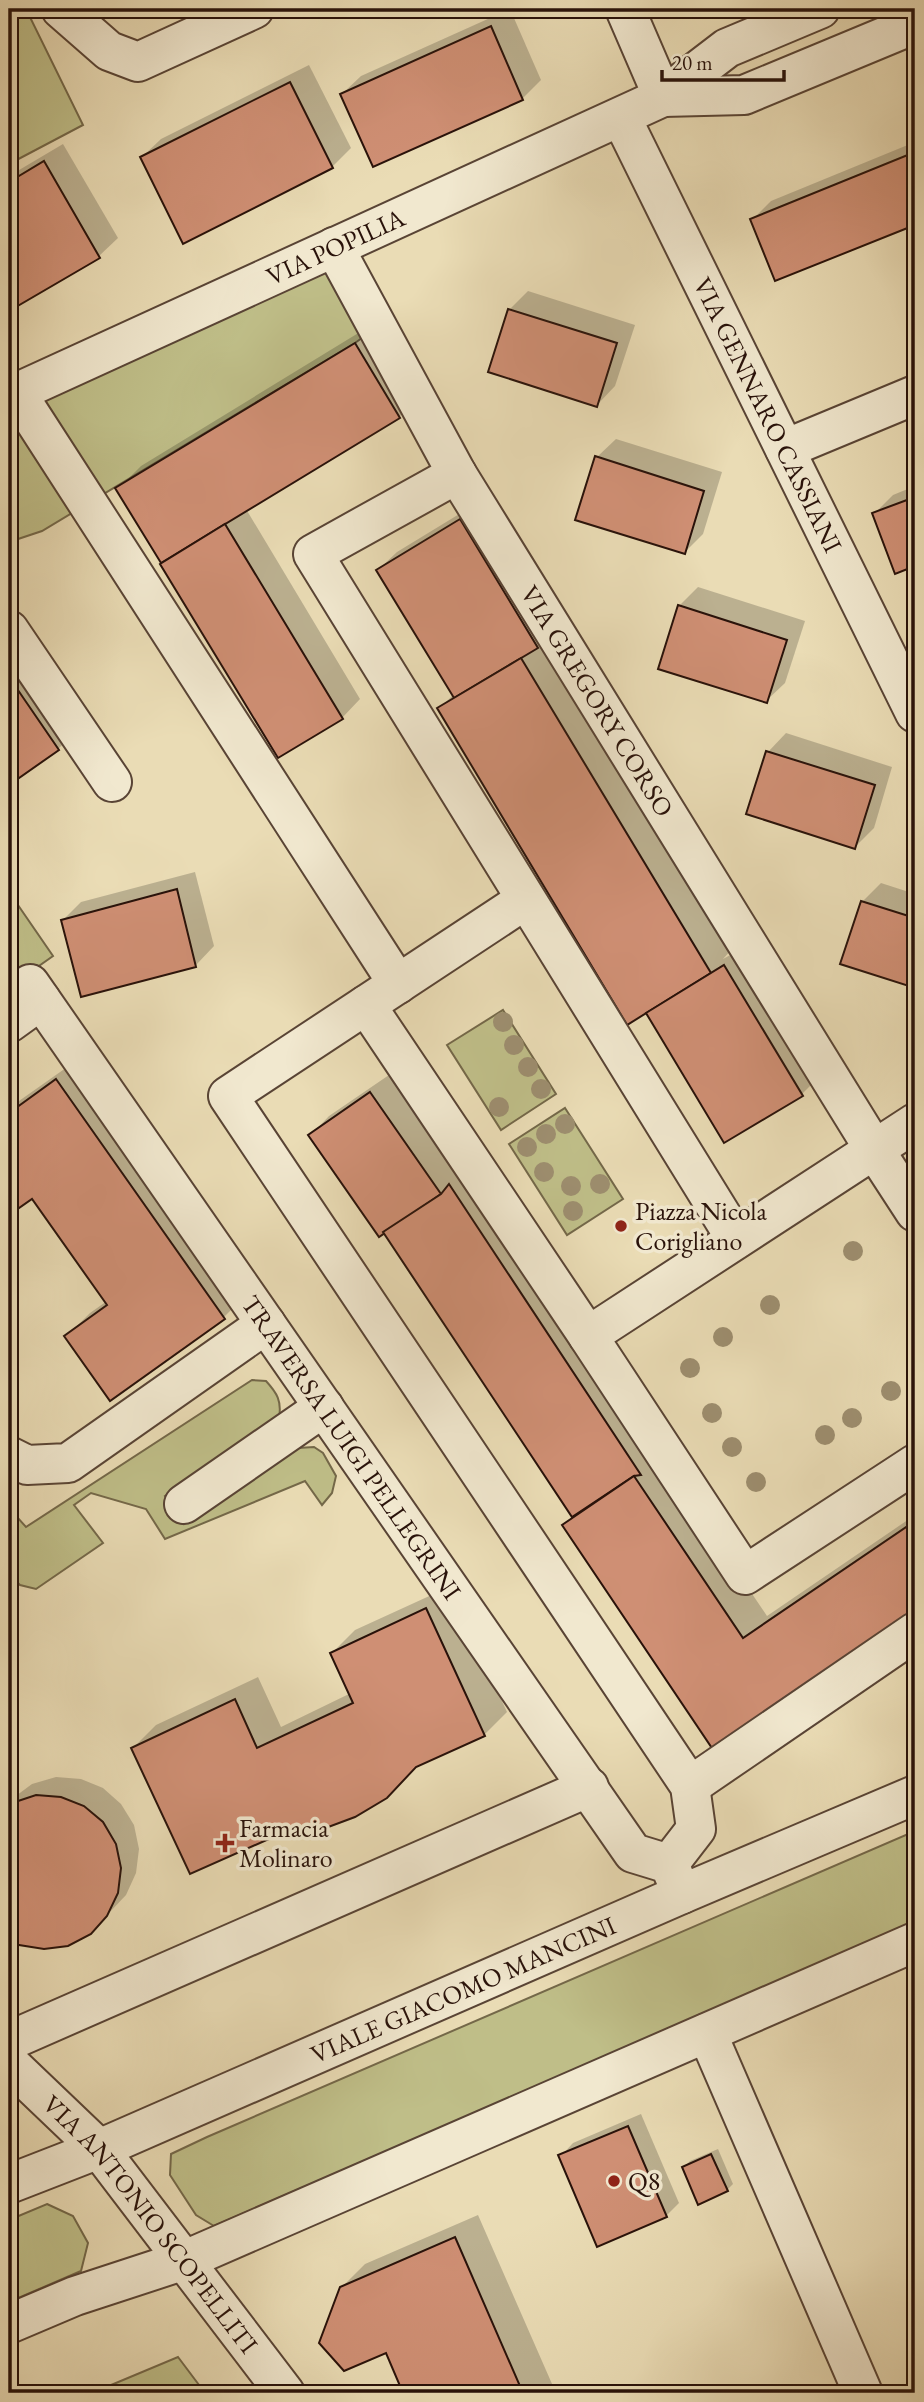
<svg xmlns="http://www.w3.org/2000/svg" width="924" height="2402" font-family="'EB Garamond',serif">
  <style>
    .green { fill: #bfbe88; stroke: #746849; stroke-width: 2 }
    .shadow { fill: #0003 }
    .building { fill: #cf8f74; stroke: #29120a; stroke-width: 2 }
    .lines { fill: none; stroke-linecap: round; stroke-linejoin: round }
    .minor-casing { stroke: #594435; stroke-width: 42 }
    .minor { stroke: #f1e8cf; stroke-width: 38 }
    .tree { fill: #9d8e6f }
    .poi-dot { fill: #8f2418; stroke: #f1e8cf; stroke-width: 2.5 }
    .labels { text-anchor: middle; stroke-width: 7; stroke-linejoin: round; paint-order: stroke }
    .street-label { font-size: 26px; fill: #29120a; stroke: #f1e8cf }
    .poi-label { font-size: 26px; fill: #29120a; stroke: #f1e8cf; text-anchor: start }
  </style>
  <rect width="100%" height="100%" fill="#eadcb5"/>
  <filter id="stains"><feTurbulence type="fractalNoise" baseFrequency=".00286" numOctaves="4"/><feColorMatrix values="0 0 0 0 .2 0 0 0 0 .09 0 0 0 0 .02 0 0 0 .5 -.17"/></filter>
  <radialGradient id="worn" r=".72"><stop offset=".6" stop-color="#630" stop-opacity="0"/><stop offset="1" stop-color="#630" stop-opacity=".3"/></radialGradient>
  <!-- green -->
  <g class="green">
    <path d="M9,9H26L83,125L9,164Z"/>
    <path d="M334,247L377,327L355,343L42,531L9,542V396Z"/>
    <path d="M9,892L53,956L9,987Z"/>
    <path d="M503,1010L556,1094L501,1130L447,1045Z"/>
    <path d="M565,1108L623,1199L567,1235L509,1144Z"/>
    <path d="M252,1380L266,1381C277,1393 282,1401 279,1418L165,1496L184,1524L291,1452L298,1448L314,1447L323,1453L336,1476L332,1493L322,1505L305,1481L165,1539L146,1509L91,1493L74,1505L103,1543L36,1589L20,1585L9,1574V1508L26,1527Z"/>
    <path d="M915,1831V1922L214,2226L196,2215L170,2175L171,2154L207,2137Z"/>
    <path d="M47,2204L73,2216L88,2243L81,2271L9,2302V2220Z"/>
    <path d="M178,2357L205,2393H92Z"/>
  </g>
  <!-- shadow -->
  <g class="shadow">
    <path d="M510,9L541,80L522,99L374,165L342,94L361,76Z"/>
    <path d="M309,65L351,148L332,167L142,157L161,139Z"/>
    <path d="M915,142V223L776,279L752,220L771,201Z"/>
    <path d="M63,144L118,238L99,256L9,309V176Z"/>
    <path d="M528,291L635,325L615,386L597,405L509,310Z"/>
    <path d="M378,321L422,394L399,417L246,509L360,699L342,718L163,563L118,489L141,466Z"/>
    <path d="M616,439L722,472L703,534L684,553L597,457Z"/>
    <path d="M915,486V564L896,572L874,514L893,495Z"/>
    <path d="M479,502L733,948L723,959L743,948L820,1076L802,1094L647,1011L439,709L454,694L378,570L397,552Z"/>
    <path d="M698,587L805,621L785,683L766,701L679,606Z"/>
    <path d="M9,632L77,731L58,749L9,783Z"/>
    <path d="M786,733L892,767L874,828L855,847L768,752Z"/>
    <path d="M195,872L214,946L196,965L83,995L63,920L81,902Z"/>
    <path d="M881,883L915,894V986L843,963L862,902Z"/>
    <path d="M80,1058L247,1294L224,1317L110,1398L67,1336L90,1313L107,1301L33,1196L9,1213V1108Z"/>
    <path d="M389,1075L658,1455L767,1616L915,1515V1626L720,1757L564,1525L573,1516L384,1231L311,1135L329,1116Z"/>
    <path d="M449,1587L507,1712L484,1735L417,1765L133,1748L156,1725L258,1677L281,1727L351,1693L332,1653L355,1630Z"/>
    <path d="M56,1777L81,1779L103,1788L121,1804L134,1825L139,1849L136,1873L126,1895L90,1933L20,1943L9,1937V1801L32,1784Z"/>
    <path d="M641,2114L679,2203L666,2216L561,2156L573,2143Z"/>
    <path d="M718,2149L733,2184L727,2190L684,2167L690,2161Z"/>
    <path d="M478,2215L556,2393H405L387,2351L341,2288L365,2264Z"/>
  </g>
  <!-- building -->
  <g class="building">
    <path d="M491,26L523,100L373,167L340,94Z"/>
    <path d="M290,82L333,168L183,244L140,157Z"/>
    <path d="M915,152V225L775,281L750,219Z"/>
    <path d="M44,161L100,258L9,311V182Z"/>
    <path d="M508,309L617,343L597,407L488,372Z"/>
    <path d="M355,343L400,418L161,563L115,488Z"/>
    <path d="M595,456L704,491L685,554L575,520Z"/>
    <path d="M915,497V566L895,574L872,513Z"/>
    <path d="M460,519L538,648L454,698L376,570Z"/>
    <path d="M225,524L343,719L278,758L160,564Z"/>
    <path d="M678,605L787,640L767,703L658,669Z"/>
    <path d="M521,658L711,973L627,1025L437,708Z"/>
    <path d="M9,677L59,750L9,785Z"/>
    <path d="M766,751L875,785L855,849L746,814Z"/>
    <path d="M177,889L196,967L81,997L61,920Z"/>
    <path d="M861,901L915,918V988L840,964Z"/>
    <path d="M724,965L803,1096L724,1143L646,1013Z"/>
    <path d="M56,1079L225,1319L110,1401L64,1336L107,1305L32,1199L9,1215V1113Z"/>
    <path d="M370,1092L441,1194L379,1237L308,1135Z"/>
    <path d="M449,1184L641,1475L634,1476L572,1517L383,1232L441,1194Z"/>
    <path d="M634,1476L743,1638L915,1521V1628L720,1760L562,1525Z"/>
    <path d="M426,1608L485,1736L416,1767L387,1798L355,1817L323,1829L289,1830L190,1874L131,1748L235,1699L257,1748L353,1703L330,1653Z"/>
    <path d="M36,1795L61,1797L84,1806L103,1822L116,1844L121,1868L118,1893L107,1916L91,1934L68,1946L44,1949L19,1945L9,1939V1804Z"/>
    <path d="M628,2126L667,2217L597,2247L558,2155Z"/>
    <path d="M711,2154L728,2191L698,2205L682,2167Z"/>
    <path d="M455,2237L523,2393H403L386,2353L344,2371L319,2343L340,2287Z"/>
  </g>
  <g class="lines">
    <defs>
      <g id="minor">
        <path d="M61,9L109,51L138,62L254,9"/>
        <path d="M625,9L663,97"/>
        <path d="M663,97L744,95L915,24"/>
        <path id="s1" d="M621,117L915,713"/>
        <path id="s2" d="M334,247L457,474L874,1149L915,1212"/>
        <path d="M16,392L398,984"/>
        <path id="s3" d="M9,396L663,97L727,48L820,9"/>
        <path d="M785,449L915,395"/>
        <path d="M457,474L313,554L736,1239"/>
        <path d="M9,630L112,782"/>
        <path d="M525,900L228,1096L690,1786L696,1829L669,1864"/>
        <path id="s4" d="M30,984L633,1853L669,1864L682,1894"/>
        <path d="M366,1005L588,1336"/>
        <path d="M9,1023L41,1000"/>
        <path d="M915,1123L588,1336L745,1575L915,1464"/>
        <path d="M9,1456L27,1465L68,1463L266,1324"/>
        <path d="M184,1504L324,1407"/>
        <path d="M690,1786L915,1632"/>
        <path d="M707,2033L863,2393"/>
        <path d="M9,2041L589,1787"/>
        <path id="s5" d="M9,2063L99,2149L285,2393"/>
        <path id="s6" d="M9,2184L99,2149L682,1894L915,1795"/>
        <path d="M9,2324L75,2296L185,2260L915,1942"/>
      </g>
    </defs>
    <!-- minor casing -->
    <use href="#minor" class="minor-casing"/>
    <!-- minor -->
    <use href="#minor" class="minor"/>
  </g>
  <!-- trees -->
  <g class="tree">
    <circle cx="503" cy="1022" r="10"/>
    <circle cx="514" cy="1045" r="10"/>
    <circle cx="528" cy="1067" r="10"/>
    <circle cx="541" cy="1089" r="10"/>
    <circle cx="499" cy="1107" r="10"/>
    <circle cx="565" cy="1124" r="10"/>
    <circle cx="546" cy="1134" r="10"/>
    <circle cx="527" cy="1147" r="10"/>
    <circle cx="544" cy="1172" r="10"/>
    <circle cx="600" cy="1184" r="10"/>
    <circle cx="571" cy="1186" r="10"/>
    <circle cx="573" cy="1211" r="10"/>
    <circle cx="853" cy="1251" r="10"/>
    <circle cx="770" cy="1305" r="10"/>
    <circle cx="723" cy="1337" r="10"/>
    <circle cx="690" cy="1368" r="10"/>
    <circle cx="891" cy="1391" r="10"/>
    <circle cx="712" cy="1413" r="10"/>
    <circle cx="852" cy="1418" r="10"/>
    <circle cx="825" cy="1435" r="10"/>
    <circle cx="732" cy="1447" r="10"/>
    <circle cx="756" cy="1482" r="10"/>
  </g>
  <!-- markers -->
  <g class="poi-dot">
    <circle cx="621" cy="1226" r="7"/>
    <path d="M221.5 1832.5h7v7h7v7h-7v7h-7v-7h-7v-7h7z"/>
    <circle cx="614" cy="2181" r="7"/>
  </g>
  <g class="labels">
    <!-- street labels -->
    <g class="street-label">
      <text dy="9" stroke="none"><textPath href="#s3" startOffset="359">VIA POPILIA</textPath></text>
      <text dy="9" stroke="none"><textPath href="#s1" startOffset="332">VIA GENNARO CASSIANI</textPath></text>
      <text dy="9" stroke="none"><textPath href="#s2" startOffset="525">VIA GREGORY CORSO</textPath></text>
      <text dy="9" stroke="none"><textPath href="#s4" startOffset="564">TRAVERSA LUIGI PELLEGRINI</textPath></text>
      <text dy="9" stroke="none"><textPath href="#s6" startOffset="494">VIALE GIACOMO MANCINI</textPath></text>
      <text dy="9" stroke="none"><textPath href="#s5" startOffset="215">VIA ANTONIO SCOPELLITI</textPath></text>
    </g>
    <!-- poi labels -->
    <g class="poi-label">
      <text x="635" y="1220">Piazza Nicola<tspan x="635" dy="30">Corigliano</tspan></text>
      <text x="239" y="1837">Farmacia<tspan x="239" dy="30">Molinaro</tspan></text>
      <text x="628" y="2190">Q8</text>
    </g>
  </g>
  <!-- margin -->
  <rect width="924" height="2402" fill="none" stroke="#eadcb5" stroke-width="35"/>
  <rect x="10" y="10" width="903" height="2381" fill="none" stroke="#29120a" stroke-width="3.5"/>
  <rect x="18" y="18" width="889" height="2367" fill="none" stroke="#29120a" stroke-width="2"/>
  <!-- scale -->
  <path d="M662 70v10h122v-10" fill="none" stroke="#29120a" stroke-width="3.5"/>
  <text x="672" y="70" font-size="21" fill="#29120a" stroke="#f1e8cf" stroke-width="5" paint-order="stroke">20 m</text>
  <rect width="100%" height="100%" filter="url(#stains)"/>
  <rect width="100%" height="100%" fill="url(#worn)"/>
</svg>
